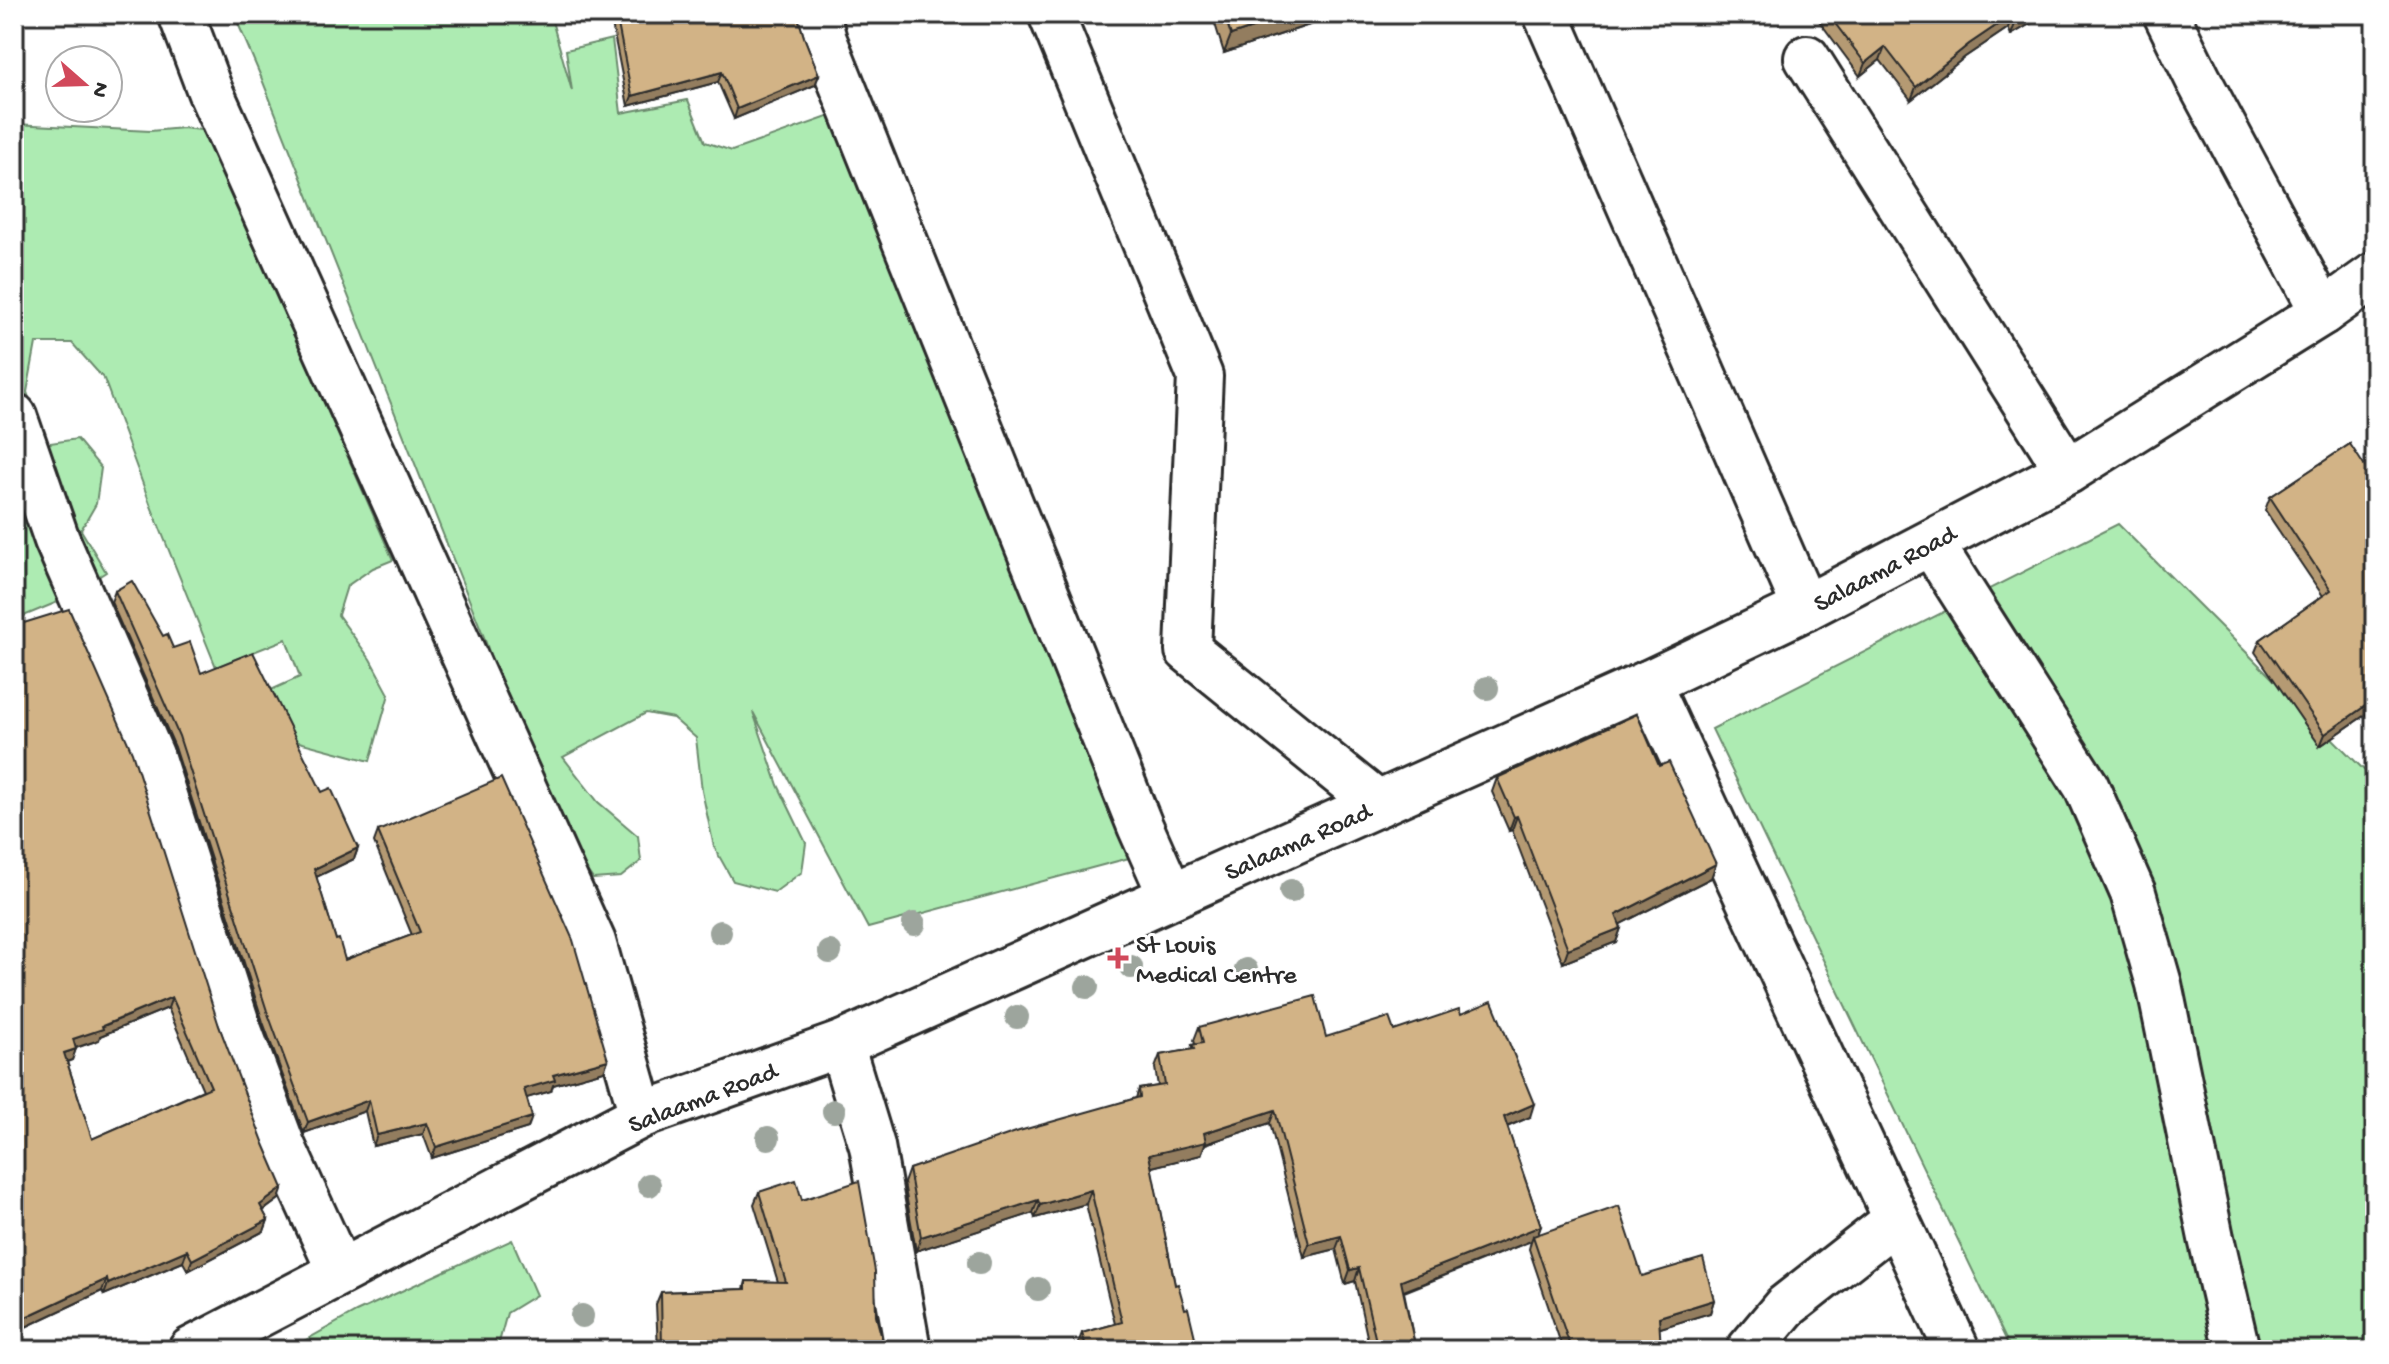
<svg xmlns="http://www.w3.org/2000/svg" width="2389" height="1364" font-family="'Gochi Hand',sans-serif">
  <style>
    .green { fill: #adebb2; stroke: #6c8b6e; stroke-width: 2 }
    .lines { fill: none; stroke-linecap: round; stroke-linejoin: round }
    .minor-casing { stroke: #2b2b2b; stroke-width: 50 }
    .major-casing { stroke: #2b2b2b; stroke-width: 50 }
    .minor { stroke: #fff; stroke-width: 44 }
    .major { stroke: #fff; stroke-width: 44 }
    .tree { fill: #9da59d }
    .wall { fill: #b59a73; stroke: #2b2b2b; stroke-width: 2; fill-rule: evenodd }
    .shaded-wall { fill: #937d5e; stroke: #2b2b2b; stroke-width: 2 }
    .building { fill: #d2b386; stroke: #2b2b2b; stroke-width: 2; fill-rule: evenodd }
    .poi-dot { fill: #d1495b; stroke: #fff; stroke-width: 3 }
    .labels { text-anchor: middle; stroke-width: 6; stroke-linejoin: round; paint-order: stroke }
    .street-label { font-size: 26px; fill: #2b2b2b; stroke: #fff }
    .poi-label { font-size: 26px; fill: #2b2b2b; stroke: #fff; text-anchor: start }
  </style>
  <rect width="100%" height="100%" fill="#fff"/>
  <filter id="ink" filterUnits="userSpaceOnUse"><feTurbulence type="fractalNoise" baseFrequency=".0125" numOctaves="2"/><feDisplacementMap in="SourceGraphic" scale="16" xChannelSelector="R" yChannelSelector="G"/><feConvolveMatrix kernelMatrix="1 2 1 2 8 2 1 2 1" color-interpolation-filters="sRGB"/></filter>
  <g filter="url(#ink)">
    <!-- green -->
    <g class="green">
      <path d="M234,14H550L572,91L566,50L612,39L621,113L688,100L705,142L732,151L836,114L1140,855L868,928L753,712L778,785L806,843L802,872L775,892L733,881L714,847L702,791L696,738L673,718L646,713L563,757L598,802L638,836L641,861L621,877L593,879C541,810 511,718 484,637L261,77Z"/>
      <path d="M14,124L150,131L183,128L201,130L220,165L393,560L373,568L347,586L338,615L370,659L389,694L370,761L295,741L271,690L300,677L286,639L216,667L151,506L104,379L72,343H36L27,392L44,444L77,439L101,468L96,504L81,530L106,572L60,601L14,620Z"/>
      <path d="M2118,524L2375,781V1350H2011L1712,729Z"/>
      <path d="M512,1240L536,1295L507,1313L497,1350H288L356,1312Z"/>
    </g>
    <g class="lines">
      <defs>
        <g id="minor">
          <path d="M181,14L210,91L593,942L642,1115"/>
          <path d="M817,14L824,40L1140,826L1171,896"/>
          <path d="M1051,14L1200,376L1188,650L1378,804"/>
          <path d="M1546,14L1805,608"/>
          <path d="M2166,14L2198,79L2323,312"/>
          <path d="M1807,58L2068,471"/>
          <path d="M14,416L57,540L151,755L239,1030L283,1147L340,1272"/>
          <path d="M1931,543L2086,786L2133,893L2159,984L2211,1238L2237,1350"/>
          <path d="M1648,683L1957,1350"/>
          <path d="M841,1044L872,1146L908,1350"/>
          <path d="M1749,1350L1785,1307L1896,1220"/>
        </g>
        <path id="major" d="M191,1350L642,1115L841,1044L1648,683L1805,608L2068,471L2323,312L2375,275"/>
      </defs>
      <!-- minor casing -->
      <use href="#minor" class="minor-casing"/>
      <!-- major casing -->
      <use href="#major" class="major-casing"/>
      <!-- minor -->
      <use href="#minor" class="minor"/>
      <!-- major -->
      <use href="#major" class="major"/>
    </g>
    <!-- trees -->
    <g class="tree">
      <circle cx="1487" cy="688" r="12"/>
      <circle cx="1291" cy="891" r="12"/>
      <circle cx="914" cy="924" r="12"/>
      <circle cx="720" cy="932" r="12"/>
      <circle cx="830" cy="952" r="12"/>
      <circle cx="1131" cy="967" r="12"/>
      <circle cx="1246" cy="970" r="12"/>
      <circle cx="1087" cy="987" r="12"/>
      <circle cx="1017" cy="1017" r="12"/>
      <circle cx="834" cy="1111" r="12"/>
      <circle cx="768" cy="1138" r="12"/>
      <circle cx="649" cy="1185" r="12"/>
      <circle cx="979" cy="1263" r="12"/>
      <circle cx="1038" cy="1289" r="12"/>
      <circle cx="582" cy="1316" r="12"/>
    </g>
    <!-- wall -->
    <g class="wall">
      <path d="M610,14H797L804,37L819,75L815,85L734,119L718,82L628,106Z"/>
      <path d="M1212,14H1343L1224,53Z"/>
      <path d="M1814,14H2047L2011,35L2008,28L1965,57L1911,100L1880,60L1860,76Z"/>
      <path d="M2350,444L2375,708L2320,746L2255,652L2260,640L2323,596L2265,510L2270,497Z"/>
      <path d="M115,591L163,636L173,648L201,673L322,792L358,848L354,859L316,877L336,940L345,960L412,935L374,842L378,831L608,1060L604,1071L553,1085L551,1091L526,1098L528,1128L432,1158L423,1134L373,1146L365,1111L304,1133L263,1022L175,747L111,602Z"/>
      <path d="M14,626L219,1026L279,1199L263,1211L268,1220L264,1231L188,1271L183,1262L104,1295L102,1291L19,1330L14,1342ZM168,1008L203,1090L92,1139L67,1062L72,1060L76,1048L99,1040L100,1036Z"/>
      <path d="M1659,766L1716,864L1711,878L1620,924L1621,928L1616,942L1563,963L1512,830L1509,831L1492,792L1497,778Z"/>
      <path d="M1461,1014L1530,1117L1507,1127L1541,1226L1538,1234L1642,1276L1714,1300L1710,1313L1660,1328L1561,1344L1529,1249L1531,1241L1404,1292L1416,1350H1370L1355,1281L1345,1284L1336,1249L1304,1257L1270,1123L1205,1144L1201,1155L1151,1167L1175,1285L1185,1309L1198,1350H1078L1077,1346L1082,1333L1115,1324L1086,1204L1035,1218L1033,1213L916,1251L904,1183L909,1169L1136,1098L1139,1089L1158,1086L1155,1068L1160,1055L1191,1050L1192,1045L1195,1044L1194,1040L1199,1027L1326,1037L1394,1031Z"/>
      <path d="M759,1192L802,1200L876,1316L885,1350H658L656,1304L661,1292L744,1289L746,1281L778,1282L754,1204Z"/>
    </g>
    <!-- shaded-wall -->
    <g class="shaded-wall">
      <path d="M1295,14H1343L1224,53L1231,35Z"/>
      <path d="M2029,14H2047L2011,35L2016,21Z"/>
      <path d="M2012,15L2008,28L1965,57L1911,100L1916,87L1969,44Z"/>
      <path d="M1885,47L1880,60L1860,76L1865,63Z"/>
      <path d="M722,72L718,82L628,106L632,96Z"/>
      <path d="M819,75L815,85L734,119L737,109Z"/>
      <path d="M2375,699V708L2320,746L2325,734Z"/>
      <path d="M1517,816L1512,830L1509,831L1514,817Z"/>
      <path d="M358,848L354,859L310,880L314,869Z"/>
      <path d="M1716,864L1711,878L1611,929L1616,915Z"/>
      <path d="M1621,928L1616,942L1563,963L1568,949Z"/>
      <path d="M172,997L168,1008L100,1036L99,1040L69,1050L73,1039Z"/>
      <path d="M76,1049L72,1060L60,1064L64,1053Z"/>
      <path d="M608,1060L604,1071L553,1085L551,1091L520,1100L524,1089L553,1075Z"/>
      <path d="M369,1100L365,1111L304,1133L308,1122Z"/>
      <path d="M1534,1104L1530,1117L1499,1130L1504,1117Z"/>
      <path d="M1275,1110L1270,1123L1205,1144L1201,1155L1144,1169L1149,1155L1204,1133Z"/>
      <path d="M532,1117L528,1128L432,1158L436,1147Z"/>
      <path d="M427,1123L423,1134L373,1146L377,1135Z"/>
      <path d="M283,1188L279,1199L256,1216L260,1205Z"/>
      <path d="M1091,1190L1086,1204L1035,1218L1040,1205Z"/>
      <path d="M1038,1200L1033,1213L916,1251L921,1237Z"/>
      <path d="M268,1220L264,1231L188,1271L192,1260Z"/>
      <path d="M1541,1226L1536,1240L1533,1236L1531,1241L1396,1294L1401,1281Z"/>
      <path d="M1341,1236L1336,1249L1304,1257L1309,1244Z"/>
      <path d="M187,1250L183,1262L104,1295L108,1284Z"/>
      <path d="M1359,1268L1355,1281L1345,1284L1350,1270Z"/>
      <path d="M107,1279L102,1291L19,1330L14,1342L15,1322Z"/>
      <path d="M1714,1300L1710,1313L1654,1330L1659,1317Z"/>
    </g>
    <!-- building -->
    <g class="building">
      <path d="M616,14H797L804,37L819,75L737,109L722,72L632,96Z"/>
      <path d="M1224,14H1295L1231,35Z"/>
      <path d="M1828,14H2029L2016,21L2012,15L1969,44L1916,87L1885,47L1865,63Z"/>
      <path d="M2350,444L2375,482V516L2373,517L2375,520V699L2325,734L2260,640L2331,590L2270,497Z"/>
      <path d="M132,581L163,636L167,634L173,648L190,642L201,673L253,652L322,792L331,788L358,848L314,869L336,940L339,939L345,960L420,932L378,831L501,778L573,940L608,1060L553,1075L555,1080L524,1089L532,1117L436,1147L427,1123L377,1135L369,1100L308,1122L267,1011L179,736L115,591Z"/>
      <path d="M69,609L132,752L219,1026L264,1144L283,1188L260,1205L268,1220L192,1260L187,1250L108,1284L107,1279L15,1322L20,1329L14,1333V626ZM172,997L211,1087L92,1139L64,1053L76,1049L73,1039L103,1029L102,1026Z"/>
      <path d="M1637,714L1659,766L1669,762L1716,864L1616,915L1621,928L1568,949L1517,816L1514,817L1497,778Z"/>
      <path d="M1315,996L1326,1037L1389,1017L1394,1031L1459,1009L1461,1014L1492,1001L1534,1104L1504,1117L1541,1226L1401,1281L1416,1350H1378L1359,1268L1350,1270L1341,1236L1309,1244L1275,1110L1204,1133L1206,1142L1149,1155L1175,1285L1178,1284L1185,1309L1188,1308L1198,1350H1087L1082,1333L1122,1322L1091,1190L1040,1205L1038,1200L921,1237L909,1169L1019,1131L1140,1097L1139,1089L1165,1085L1160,1055L1194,1049L1192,1045L1203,1043L1199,1027Z"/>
      <path d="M796,1180L802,1200L859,1181L875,1271L876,1316L885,1350H662L661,1292L746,1289V1281L786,1282L759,1192Z"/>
      <path d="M1619,1206L1642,1276L1703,1258L1714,1300L1659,1317L1661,1350H1530L1569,1343L1533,1236Z"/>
    </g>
  </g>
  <!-- markers -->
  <path class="poi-dot" d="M1114 946h8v8h8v8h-8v8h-8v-8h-8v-8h8z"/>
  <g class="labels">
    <!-- street labels -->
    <g class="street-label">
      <text transform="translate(1884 567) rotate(-28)" y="9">Salaama Road</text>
      <text transform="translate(1297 840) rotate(-24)" y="9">Salaama Road</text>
      <text transform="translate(702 1096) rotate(-21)" y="9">Salaama Road</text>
    </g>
    <!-- poi labels -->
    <g class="poi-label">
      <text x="1136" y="952">St Louis<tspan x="1136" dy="30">Medical Centre</tspan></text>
    </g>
  </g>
  <!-- margin -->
  <rect width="2389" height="1364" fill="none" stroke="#fff" stroke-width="48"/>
  <rect x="24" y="24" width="2341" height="1316" fill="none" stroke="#2b2b2b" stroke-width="3" filter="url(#ink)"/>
  <!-- north arrow -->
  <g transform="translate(84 84) rotate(110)"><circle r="38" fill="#ffffff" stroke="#aaaaaa" stroke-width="2"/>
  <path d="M0-6L14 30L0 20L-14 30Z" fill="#d1495b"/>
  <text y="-12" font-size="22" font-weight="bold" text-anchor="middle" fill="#2b2b2b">N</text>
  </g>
</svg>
